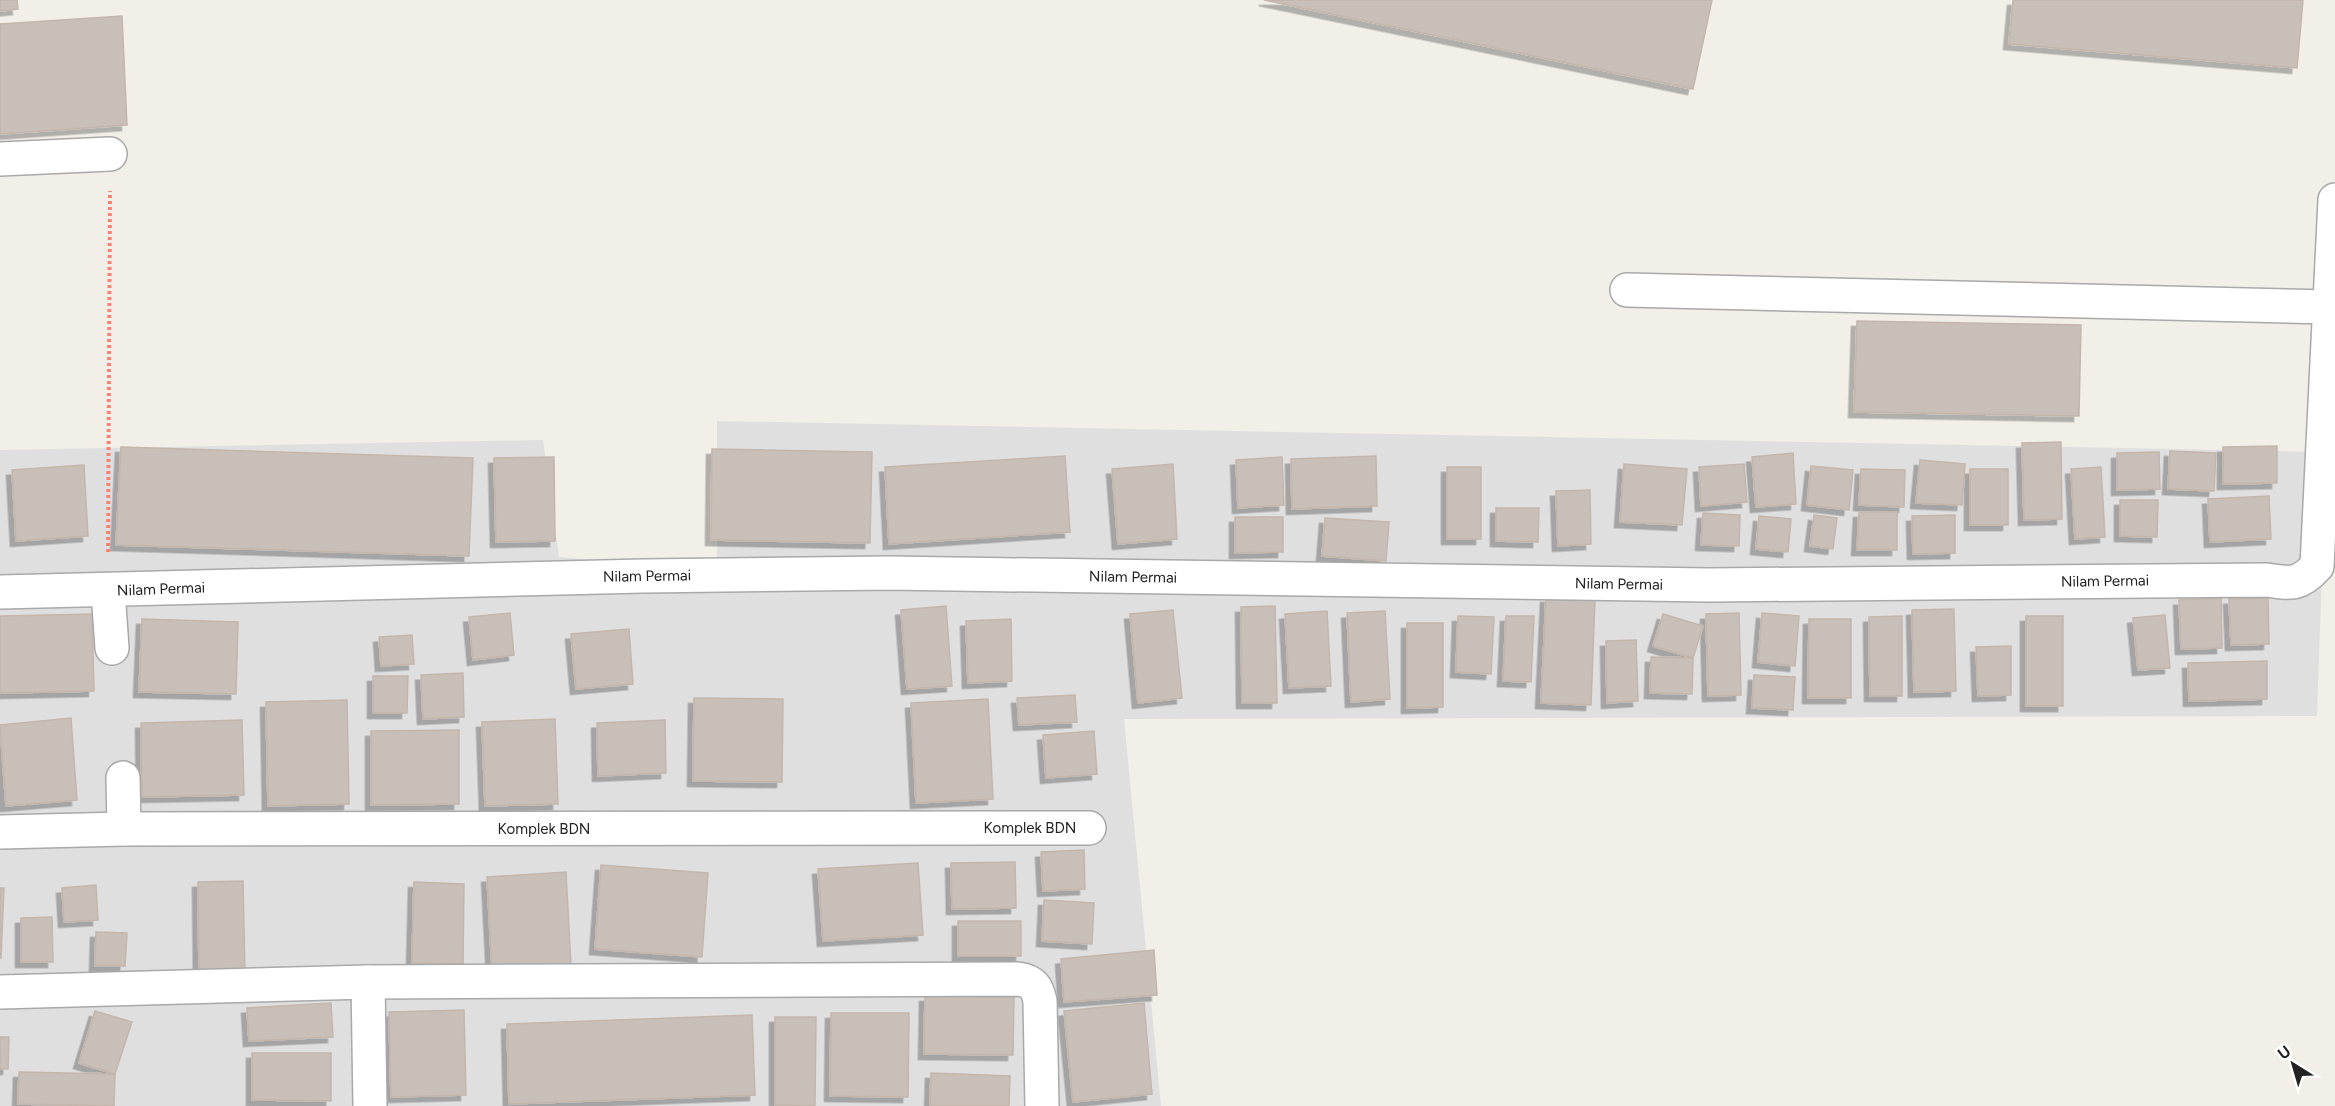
<svg xmlns="http://www.w3.org/2000/svg" width="2335" height="1106" font-family="Figtree,sans-serif">
  <style>
    .residential { fill: #e0dfdf }
    .building { fill: #c7bfb8; stroke: #c4b6ab; stroke-width: 1.5; filter: url(#shadow) }
    .lines { fill: none; stroke-linecap: round; stroke-linejoin: round }
    .street-casing { stroke: #a9a9a9; stroke-width: 36 }
    .path { stroke: #fa8072; stroke-width: 4; stroke-dasharray: 3 3; stroke-linecap: butt }
    .street { stroke: #fff; stroke-width: 33 }
    .labels { text-anchor: middle; stroke-width: 4.5; stroke-linejoin: round; paint-order: stroke }
    .street-label { font-size: 15px; fill: #222; stroke: #fff }
  </style>
  <defs>
    <filter id="shadow"><feDropShadow dx="-5.5" dy="5.5" stdDeviation="0" flood-color="#0004"/></filter>
  </defs>
  <rect width="100%" height="100%" fill="#f2efe9"/>
  <!-- residential -->
  <path class="residential" d="M717,421L2326,452L2317,716L1124,719L1161,1106H0V450L543,440L559,557L717,571Z"/>
  <!-- building -->
  <g class="building">
    <path d="M0,0H17L18,9L0,11Z"/>
    <path d="M1264,0H1712L1693,89Z"/>
    <path d="M2013,0H2303L2297,68L2009,44Z"/>
    <path d="M122,16L127,125L0,134V24Z"/>
    <path d="M1857,321L2081,325L2079,416L1854,412Z"/>
    <path d="M2061,442L2062,519L2024,520L2022,443Z"/>
    <path d="M2277,446V483L2223,484V447Z"/>
    <path d="M121,447L473,458L469,556L116,545Z"/>
    <path d="M712,449L872,452L870,543L711,540Z"/>
    <path d="M2170,451L2216,453L2214,491L2168,489Z"/>
    <path d="M2159,452L2160,489L2117,490V453Z"/>
    <path d="M1793,453L1796,504L1756,507L1752,457Z"/>
    <path d="M1065,456L1070,532L889,544L885,467Z"/>
    <path d="M1376,456L1377,506L1292,509L1291,459Z"/>
    <path d="M554,457L555,541L496,542L494,458Z"/>
    <path d="M1282,457L1284,505L1238,508L1236,460Z"/>
    <path d="M1920,460L1965,464L1962,505L1916,503Z"/>
    <path d="M1173,464L1177,539L1118,544L1112,469Z"/>
    <path d="M1624,464L1687,469L1682,525L1620,522Z"/>
    <path d="M1744,464L1747,502L1701,506L1699,467Z"/>
    <path d="M84,465L88,536L16,541L12,470Z"/>
    <path d="M1811,466L1853,470L1849,510L1807,505Z"/>
    <rect x="1447" y="467" width="34" height="72"/>
    <path d="M2101,467L2105,537L2075,539L2071,469Z"/>
    <path d="M1861,469L1905,470L1904,507L1859,505Z"/>
    <rect x="1970" y="469" width="38" height="56"/>
    <path d="M1590,490L1591,544L1558,546L1556,491Z"/>
    <path d="M2269,496L2271,539L2210,542L2208,499Z"/>
    <path d="M2120,500H2158L2157,537L2120,536Z"/>
    <path d="M1496,508H1539L1538,542L1496,541Z"/>
    <path d="M1859,512H1897V550H1857Z"/>
    <path d="M1703,513L1740,515L1739,546L1701,545Z"/>
    <path d="M1814,515L1837,518L1833,549L1810,546Z"/>
    <path d="M1955,515V553L1913,554L1912,516Z"/>
    <path d="M1759,516L1791,519L1788,552L1756,549Z"/>
    <path d="M1235,517H1283V552L1235,553Z"/>
    <path d="M1325,518L1389,522L1386,561L1322,556Z"/>
    <path d="M1546,597L1595,599L1591,705L1541,703Z"/>
    <path d="M2221,598L2222,648L2181,649L2179,600Z"/>
    <path d="M2268,598L2269,644L2231,645L2229,599Z"/>
    <path d="M946,606L952,686L907,689L901,610Z"/>
    <path d="M1275,606L1277,703H1242L1241,607Z"/>
    <path d="M1954,609L1956,691L1914,692L1912,610Z"/>
    <path d="M1173,610L1182,698L1138,703L1130,614Z"/>
    <path d="M1327,611L1331,686L1289,688L1285,614Z"/>
    <path d="M1385,611L1390,699L1351,702L1347,613Z"/>
    <path d="M510,613L514,655L473,660L469,617Z"/>
    <path d="M1739,613L1741,695L1708,696L1706,614Z"/>
    <path d="M1762,613L1799,616L1795,666L1758,662Z"/>
    <path d="M92,614L94,691L0,693V616Z"/>
    <path d="M1663,614L1703,626L1693,658L1653,646Z"/>
    <path d="M2165,615L2170,668L2138,670L2133,618Z"/>
    <path d="M1458,616L1494,617L1491,674L1456,672Z"/>
    <path d="M1506,616H1534L1531,682L1503,681Z"/>
    <path d="M1902,616V696H1870L1869,617Z"/>
    <rect x="2026" y="616" width="37" height="90"/>
    <path d="M142,619L238,622L236,694L139,692Z"/>
    <path d="M1011,619L1012,681L968,683L966,621Z"/>
    <path d="M1809,619H1851V698H1808Z"/>
    <path d="M1407,623H1443V707L1407,708Z"/>
    <path d="M629,629L633,684L576,689L571,634Z"/>
    <path d="M412,635L414,664L381,666L379,637Z"/>
    <path d="M1636,640L1638,701L1607,703L1606,641Z"/>
    <path d="M2011,646V695L1978,696L1976,647Z"/>
    <path d="M1651,657L1693,658L1692,694L1650,693Z"/>
    <path d="M2267,661V699L2189,701L2188,663Z"/>
    <path d="M463,673L464,717L423,719L421,675Z"/>
    <path d="M1754,675L1795,677L1793,710L1752,708Z"/>
    <path d="M373,676H408L407,713H373Z"/>
    <path d="M1075,695L1077,722L1019,725L1017,698Z"/>
    <path d="M694,698L783,699L782,782L693,781Z"/>
    <path d="M988,699L993,799L916,803L911,703Z"/>
    <path d="M347,700L349,804L268,806L266,702Z"/>
    <path d="M71,718L77,800L6,806L0,725Z"/>
    <path d="M555,719L558,804L485,806L482,722Z"/>
    <path d="M242,720L244,795L142,797L141,723Z"/>
    <path d="M665,720L666,773L598,776L597,723Z"/>
    <path d="M459,730V804L371,805V731Z"/>
    <path d="M1094,731L1097,774L1046,778L1043,735Z"/>
    <path d="M1084,850L1085,889L1043,891L1041,852Z"/>
    <path d="M1015,862L1016,908L952,909L951,863Z"/>
    <path d="M918,863L923,935L823,941L818,869Z"/>
    <path d="M601,865L708,873L702,957L595,949Z"/>
    <path d="M566,872L571,966L492,971L487,877Z"/>
    <path d="M243,881L245,975L199,976L198,882Z"/>
    <path d="M414,882L464,884L463,964L412,963Z"/>
    <path d="M96,885L98,920L64,922L62,888Z"/>
    <path d="M0,888H4L1,958H0Z"/>
    <path d="M1044,900L1094,903L1092,944L1042,941Z"/>
    <path d="M52,917L53,962H21V918Z"/>
    <rect x="958" y="921" width="63" height="35"/>
    <path d="M96,932L127,933L125,966H95Z"/>
    <path d="M1154,950L1157,995L1064,1002L1061,959Z"/>
    <path d="M925,996L1014,997L1013,1055L924,1054Z"/>
    <path d="M331,1003L333,1037L249,1041L247,1008Z"/>
    <path d="M1144,1003L1152,1094L1073,1102L1064,1011Z"/>
    <path d="M464,1010L466,1095L391,1097L389,1012Z"/>
    <path d="M95,1011L132,1022L115,1074L79,1063Z"/>
    <path d="M831,1013H909L908,1097L830,1096Z"/>
    <path d="M752,1015L755,1095L509,1104L507,1024Z"/>
    <path d="M775,1017H816L815,1106L775,1105Z"/>
    <path d="M0,1037H9L8,1069H0Z"/>
    <path d="M252,1053H331V1101L252,1100Z"/>
    <path d="M19,1072L115,1074L114,1106L18,1104Z"/>
    <path d="M931,1073L1010,1076L1009,1106H930Z"/>
  </g>
  <g class="lines">
    <defs>
      <g id="street">
        <path d="M0,159L110,154"/>
        <path d="M1627,290L2329,307"/>
        <path d="M108,591L112,648"/>
        <path d="M0,592L643,576L889,573L1709,585L2267,580C2291,584 2300,585 2317,566L2335,200"/>
        <path d="M123,778L124,829"/>
        <path d="M0,832L124,829L1089,828"/>
        <path d="M368,982L370,1106"/>
        <path d="M0,992L368,982L1018,979C1033,981 1037,987 1040,1001L1042,1106"/>
      </g>
    </defs>
    <!-- street casing -->
    <use href="#street" class="street-casing"/>
    <!-- path -->
    <path class="path" d="M108,552L110,191"/>
    <!-- street -->
    <use href="#street" class="street"/>
  </g>
  <g class="labels">
    <!-- street labels -->
    <g class="street-label">
      <text transform="translate(647 576) rotate(-1)" y="5">Nilam Permai</text>
      <text transform="translate(1133 577) rotate(1)" y="5">Nilam Permai</text>
      <text transform="translate(2105 581) rotate(-1)" y="5">Nilam Permai</text>
      <text transform="translate(1619 584) rotate(1)" y="5">Nilam Permai</text>
      <text transform="translate(161 589) rotate(-2)" y="5">Nilam Permai</text>
      <text x="1030" y="833">Komplek BDN</text>
      <text x="544" y="834">Komplek BDN</text>
    </g>
  </g>
  <!-- north arrow -->
  <g transform="translate(2293 1064) rotate(323)" stroke="#ffffff" stroke-width="4.5" paint-order="stroke">
  <path d="M0-4.5L10 22L0 15L-10 22Z" fill="#222222"/>
  <text y="-9" font-size="16" font-weight="bold" text-anchor="middle" fill="#222222">U</text>
  </g>
</svg>
